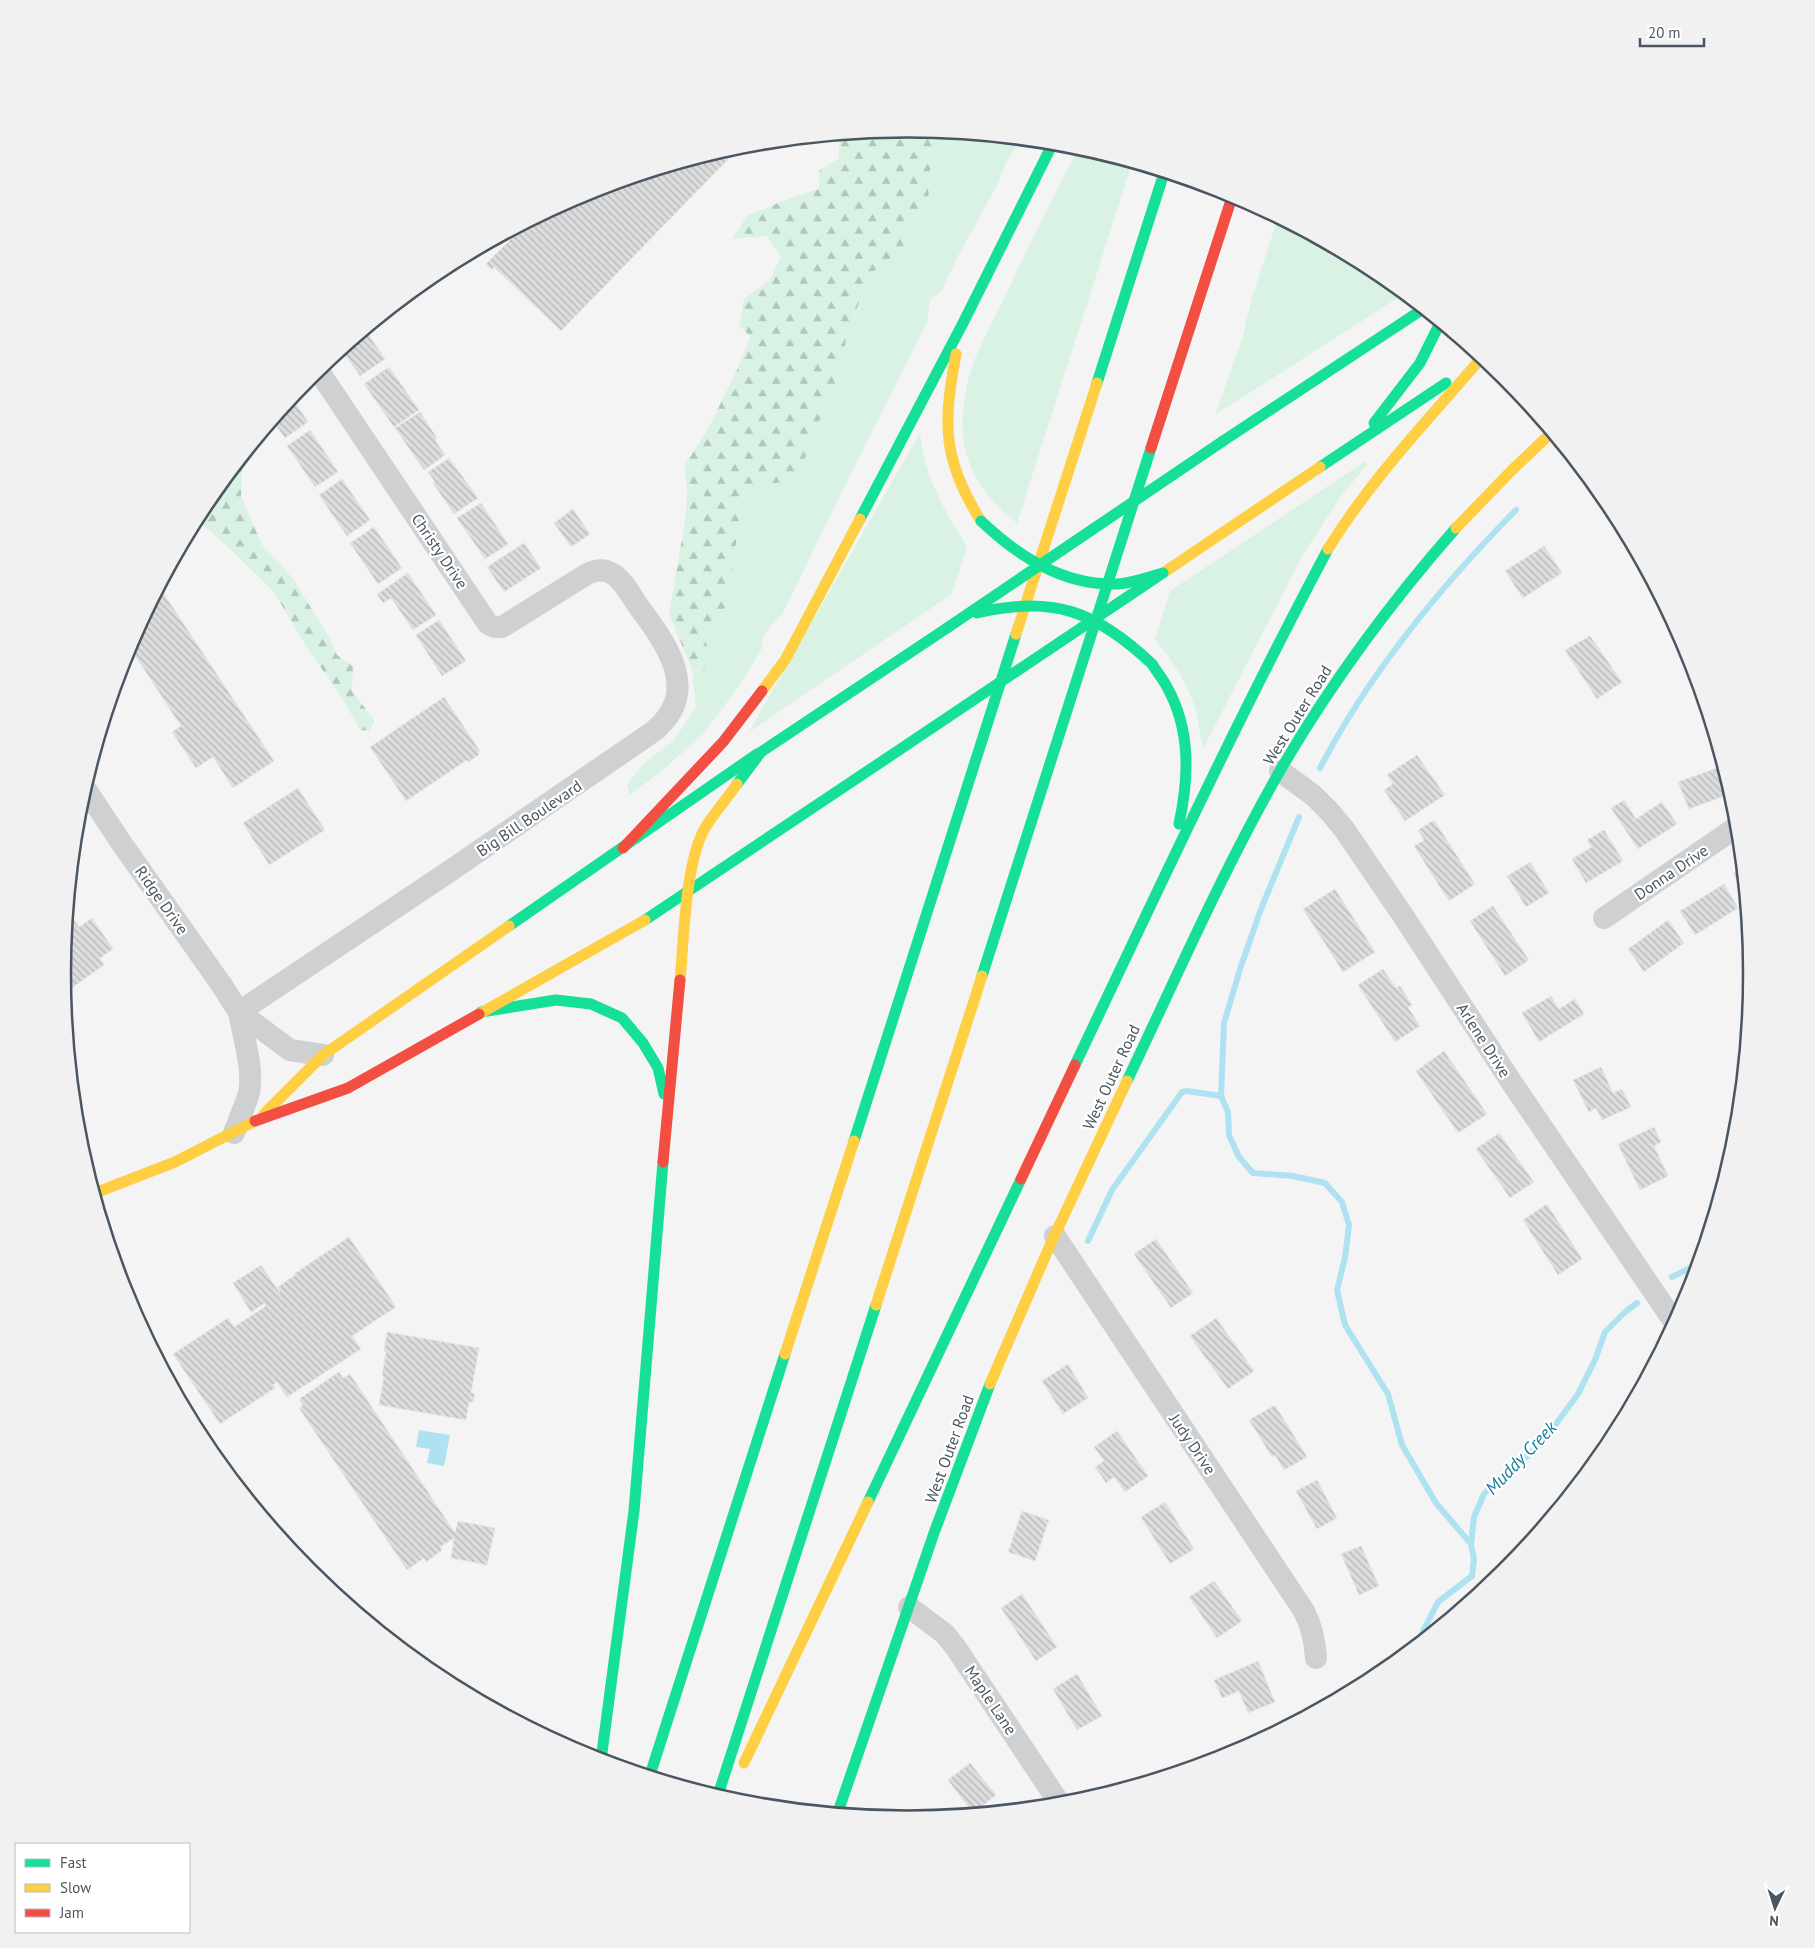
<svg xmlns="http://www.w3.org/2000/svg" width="1815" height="1948" font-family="'PT Sans',sans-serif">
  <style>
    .green { fill: #d9f2e3 }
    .forest { fill: url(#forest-firs) }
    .water { fill: #aee2f0 }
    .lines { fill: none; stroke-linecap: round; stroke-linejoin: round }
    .stream { stroke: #aee2f0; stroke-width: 6 }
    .building { fill: url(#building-back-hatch); stroke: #e5e6e7 }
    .street { stroke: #ced0d2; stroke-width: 22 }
    .fast { stroke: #16e098; stroke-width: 11 }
    .slow { stroke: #ffcf43; stroke-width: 11 }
    .jam { stroke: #f24e42; stroke-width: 11 }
    .fast-bridge { stroke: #16e098; stroke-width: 11 }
    .labels { text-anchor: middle; stroke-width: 4.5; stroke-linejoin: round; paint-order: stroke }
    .street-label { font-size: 16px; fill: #4a5661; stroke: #fff }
    .water-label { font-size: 18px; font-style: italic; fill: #0c7c9b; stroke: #fff }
    .rim { fill: none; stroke: #4a5661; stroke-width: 2.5 }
  </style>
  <defs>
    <pattern id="forest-firs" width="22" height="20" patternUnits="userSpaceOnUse" patternTransform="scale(1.25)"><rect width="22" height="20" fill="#d9f2e3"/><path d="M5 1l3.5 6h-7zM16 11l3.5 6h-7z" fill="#b2c7bb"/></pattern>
    <pattern id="building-back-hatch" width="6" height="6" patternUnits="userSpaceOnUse" patternTransform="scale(1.25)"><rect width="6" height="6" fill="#ddddde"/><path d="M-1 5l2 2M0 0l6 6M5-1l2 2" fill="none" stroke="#b5b6b7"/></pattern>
  </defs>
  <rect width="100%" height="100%" fill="#f4f4f4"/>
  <!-- green -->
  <g class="green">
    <path d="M953,134L1021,140L1007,160L996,187L957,258L941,292L930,300L927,323L852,471L783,613L764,634L761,650L740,685L704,733L665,768L630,795L627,785L642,765L674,740L696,707L692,670L703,672L709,653L704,636L719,622L727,602L740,517L749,487L797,480L815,431L840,371L847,336L870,272L894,264L897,225L929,208L928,175L940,149Z"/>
    <path d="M1079,147L1132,163L1017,523C976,491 957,455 964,402C966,388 969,374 974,361C984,336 998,311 1010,286C1032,239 1055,193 1079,147Z"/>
    <path d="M1278,218L1377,272L1404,294L1215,415L1242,339L1253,294Z"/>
    <path d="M920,433C924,476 944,511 967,546L952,594L749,732Z"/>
    <path d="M1364,462H1366L1367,465L1341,496L1301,558L1203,749C1200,737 1199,724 1196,711C1188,684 1173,660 1155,640L1170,591Z"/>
  </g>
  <!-- forest -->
  <g class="forest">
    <path d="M908,129L953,134L940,149L928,175L929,208L897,225L904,244L894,264L870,272L847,336L840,371L815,431L797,480L749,487L740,517L727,602L719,622L704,636L709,653L704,672L692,669L669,614L685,521L687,495L685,465L709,427L738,368L750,336L739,325L744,299L770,280L781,257L766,236L732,239L747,216L788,199L819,189V171L839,158V140L845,135Z"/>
    <path d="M238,465L242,467L241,496L262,545L281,564L295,582L330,639L337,655L353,666L352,691L374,720L370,731L360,730L343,699L308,649L274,592L226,545L197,520L205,504Z"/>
  </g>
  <!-- water -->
  <path class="water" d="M419,1430L450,1435L444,1466L427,1463L430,1449L416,1447Z"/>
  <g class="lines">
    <!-- stream -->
    <g class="stream">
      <path d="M1320,768C1370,672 1440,587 1516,510"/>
      <path d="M1299,817L1261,909L1241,966L1224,1023L1221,1096L1228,1112L1229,1135L1239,1157L1253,1173L1293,1176L1325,1183L1342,1202L1349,1225L1345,1258L1337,1290L1345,1325L1388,1394L1402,1445L1436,1503L1471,1544"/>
      <path d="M1088,1241L1112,1190L1182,1092L1187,1091L1221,1096"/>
      <path d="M1672,1277L1698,1264"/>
      <path d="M1416,1645L1438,1602L1472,1576L1474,1559L1471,1544L1474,1517L1484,1494L1501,1476L1524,1459L1540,1444L1553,1428L1578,1394L1595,1360L1605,1332L1625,1312L1637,1303"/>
    </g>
  </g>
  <!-- building -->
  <g class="building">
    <path d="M741,146L561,331L494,267L492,270L486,264L514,236L512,234L517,229L584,193Z"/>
    <path d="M366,331L385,359L360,376L342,350Z"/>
    <path d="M389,367L419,410L394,427L364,384Z"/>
    <path d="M292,398L308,422L285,438L273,421Z"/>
    <path d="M420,412L437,438L435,440L445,455L424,470L395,428Z"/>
    <path d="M310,430L338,472L315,487L287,446Z"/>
    <path d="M449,458L478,498L454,514L433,483L435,482L428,472Z"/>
    <path d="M342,479L370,520L347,536L319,495Z"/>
    <path d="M481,503L508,544L485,559L457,518Z"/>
    <path d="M573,509L590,534L571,547L554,523Z"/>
    <path d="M374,527L402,568L378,584L350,543Z"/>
    <path d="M524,543L541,568L504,592L487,567Z"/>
    <path d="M1544,546L1562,573L1523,598L1505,571Z"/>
    <path d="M408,573L436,615L413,630L391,598L383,603L377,594Z"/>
    <path d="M160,588L274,761L233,788L213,757L196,768L172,732L181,726L129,646Z"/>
    <path d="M439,620L466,661L442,676L416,635Z"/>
    <path d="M1590,636L1622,682L1597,699L1565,650Z"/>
    <path d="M444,697L480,751L478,752L479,755L468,762L467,760L406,801L370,747Z"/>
    <path d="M1417,755L1445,795L1405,821L1384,790L1393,784L1387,775Z"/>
    <path d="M1717,768L1727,795L1689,809L1678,782Z"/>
    <path d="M298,788L325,830L269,865L243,823Z"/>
    <path d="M1624,800L1636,819L1662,802L1677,824L1638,849L1611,808Z"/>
    <path d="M1434,820L1475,884L1449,901L1414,846L1424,840L1418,830Z"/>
    <path d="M1604,830L1623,861L1586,883L1572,859L1592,847L1587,840Z"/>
    <path d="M1530,862L1549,893L1526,907L1507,876Z"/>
    <path d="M1742,868L1745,895L1733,874Z"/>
    <path d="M1724,884L1738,908L1695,935L1680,911Z"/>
    <path d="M1335,889L1375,952L1343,972L1303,909Z"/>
    <path d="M1493,906L1529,960L1505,976L1470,921Z"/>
    <path d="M69,912L79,927L92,918L113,949L100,958L104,965L66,992L64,989L63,974Z"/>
    <path d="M1668,920L1684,943L1644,972L1628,949Z"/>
    <path d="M1383,969L1396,988L1400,986L1412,1005L1408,1007L1420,1026L1395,1042L1358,985Z"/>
    <path d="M1551,996L1559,1009L1575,999L1584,1014L1539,1042L1522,1013Z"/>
    <path d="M1749,1006L1744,1060L1737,1059Z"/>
    <path d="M1444,1051L1487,1114L1458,1133L1416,1071Z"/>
    <path d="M1601,1067L1613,1093L1622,1089L1631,1107L1602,1120L1596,1108L1589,1112L1573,1080Z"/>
    <path d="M1654,1127L1661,1142L1654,1146L1668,1176L1640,1190L1618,1144Z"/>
    <path d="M1499,1133L1534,1182L1510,1198L1476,1149Z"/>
    <path d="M1547,1204L1582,1259L1558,1275L1523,1220Z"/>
    <path d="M349,1237L396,1307L352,1336L361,1349L287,1397L277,1382L273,1385L275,1388L220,1424L173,1354L228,1318L234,1327L266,1306L265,1303L251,1312L233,1283L261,1265L280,1293L278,1287L295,1275L294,1274Z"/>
    <path d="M1156,1239L1193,1293L1171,1308L1134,1254Z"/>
    <path d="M1216,1318L1254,1371L1228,1389L1190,1336Z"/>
    <path d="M387,1332L479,1348L471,1393H475L473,1402H469L466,1420L379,1405L384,1376H382L386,1352L384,1351Z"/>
    <path d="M1068,1364L1088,1398L1063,1414L1042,1381Z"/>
    <path d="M339,1372L343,1378L350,1374L455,1533L458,1521L495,1528L487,1565L451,1558L454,1538L440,1547L442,1550L426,1562L424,1558L407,1570L299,1408L303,1405L299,1399Z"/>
    <path d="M1275,1405L1307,1457L1284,1470L1275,1455L1272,1457L1249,1420Z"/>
    <path d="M1117,1431L1148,1476L1125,1492L1114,1477L1106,1483L1095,1467L1104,1461L1094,1447Z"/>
    <path d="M1317,1480L1337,1518L1317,1529L1296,1491Z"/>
    <path d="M1165,1502L1194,1549L1170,1564L1141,1517Z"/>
    <path d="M1022,1511L1049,1520L1035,1561L1008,1552Z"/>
    <path d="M1361,1546L1379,1586L1359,1595L1341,1554Z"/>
    <path d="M1214,1581L1242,1621L1217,1638L1189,1597Z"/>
    <path d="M1022,1594L1057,1647L1036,1661L1001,1608Z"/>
    <path d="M1258,1661L1275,1702L1248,1713L1239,1691L1222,1698L1214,1680Z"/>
    <path d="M1077,1674L1102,1716L1077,1730L1053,1689Z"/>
    <path d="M970,1763L996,1795L973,1813L948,1780Z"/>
  </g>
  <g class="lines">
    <!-- street -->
    <g class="street">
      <path d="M1280,771L1313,795L1330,812L1344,829L1404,917L1512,1083L1675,1323"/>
      <path d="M85,788L122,844L221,984L239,1012L290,1050L323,1055"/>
      <path d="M1604,918L1738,826"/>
      <path d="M239,1012L447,873L654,731C701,692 668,646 639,607C631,596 624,581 613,574C604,568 595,570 587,574L502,627H495L488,624L318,370"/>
      <path d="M234,1133C239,1120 245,1106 249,1093C254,1070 243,1035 239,1012"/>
      <path d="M1055,1236L1304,1611C1312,1627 1315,1640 1316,1658"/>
      <path d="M909,1607L945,1634L956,1648L1060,1804"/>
    </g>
    <!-- fast -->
    <g class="fast">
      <path d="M1097,383L1164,173"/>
      <path d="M1374,423L1420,363L1440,323"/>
      <path d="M1223,441L1423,309"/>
      <path d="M1320,467L1446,383"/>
      <path d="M860,519L962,325L1053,143"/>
      <path d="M1152,664C1157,672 1163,679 1167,687C1191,730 1189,777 1179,824"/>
      <path d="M737,784L761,752L947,628"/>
      <path d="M645,920L908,744"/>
      <path d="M509,926L757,754"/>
      <path d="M982,976L1151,448"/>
      <path d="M481,1012L556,1000L591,1004L622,1018L643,1043L658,1068L664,1094"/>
      <path d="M1075,1065C1157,892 1238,718 1328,549"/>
      <path d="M1127,1081C1177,976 1223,870 1281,769C1331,683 1390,603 1456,528"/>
      <path d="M854,1141L1016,634"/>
      <path d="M868,1502L1021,1179"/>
      <path d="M601,1760L634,1511L663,1162"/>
      <path d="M650,1775L785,1354"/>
      <path d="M718,1795L876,1305"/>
      <path d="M838,1812L934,1533L990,1384"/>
    </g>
    <!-- slow -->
    <g class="slow">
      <path d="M956,354C943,424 942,459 981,521"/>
      <path d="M1456,528L1512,470L1551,433"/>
      <path d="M1328,549C1370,481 1425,423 1477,363"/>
      <path d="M1163,573L1320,467"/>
      <path d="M1016,634L1097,383"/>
      <path d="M762,691L785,660L860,519"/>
      <path d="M680,980C684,939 685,863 705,828C714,813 727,799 737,784"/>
      <path d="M479,1014L645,920"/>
      <path d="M264,1114L323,1055L509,926"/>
      <path d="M95,1193L175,1162L255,1121"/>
      <path d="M876,1305L982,976"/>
      <path d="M785,1354L854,1141"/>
      <path d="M990,1384L1051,1243L1127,1081"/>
      <path d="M744,1763L868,1502"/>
    </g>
    <!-- jam -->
    <g class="jam">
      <path d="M1151,448L1233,194"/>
      <path d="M623,848L723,742L762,691"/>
      <path d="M255,1121L348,1088L479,1014"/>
      <path d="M663,1162L680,980"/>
      <path d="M1021,1179L1075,1065"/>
    </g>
    <!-- fast-bridge -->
    <g class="fast-bridge">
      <path d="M981,521C1019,557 1064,586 1118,584C1133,583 1148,577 1163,573"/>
      <path d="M977,613C1053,595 1096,611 1152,664"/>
      <path d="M947,628L1223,441"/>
      <path d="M908,744L1160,575"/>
    </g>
  </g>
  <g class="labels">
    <!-- street labels -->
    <g class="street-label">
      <text transform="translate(440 551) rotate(56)" y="6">Christy Drive</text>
      <text transform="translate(1297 715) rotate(-58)" y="6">West Outer Road</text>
      <text transform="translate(529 818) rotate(-34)" y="6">Big Bill Boulevard</text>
      <text transform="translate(1671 872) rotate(-34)" y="6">Donna Drive</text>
      <text transform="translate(162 900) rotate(55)" y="6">Ridge Drive</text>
      <text transform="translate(1484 1040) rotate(57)" y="6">Arlene Drive</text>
      <text transform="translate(1111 1077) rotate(-65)" y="6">West Outer Road</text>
      <text transform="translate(1193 1444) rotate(56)" y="6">Judy Drive</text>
      <text transform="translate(949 1449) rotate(-70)" y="6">West Outer Road</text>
      <text transform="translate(991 1700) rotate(56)" y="6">Maple Lane</text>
    </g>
    <!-- water labels -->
    <g class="water-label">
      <text transform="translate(1521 1458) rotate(-46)" y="6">Muddy Creek</text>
    </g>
  </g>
  <!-- crop -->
  <path d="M0 0H1815V1948H0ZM71 974a836 836 0 1 1 1672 0a836 836 0 1 1-1672 0Z" fill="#f1f1f2" fill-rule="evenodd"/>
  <path class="rim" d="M71 974a836 836 0 1 1 1672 0a836 836 0 1 1-1672 0Z"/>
  <!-- legend -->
  <rect x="15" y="1843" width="175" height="90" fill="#ffffff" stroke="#b7bbc0"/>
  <rect x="25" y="1859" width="25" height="8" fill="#16e098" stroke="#b7bbc0"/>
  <text x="60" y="1868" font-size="15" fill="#4a5661">Fast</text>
  <rect x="25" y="1884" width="25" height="8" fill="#ffcf43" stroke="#b7bbc0"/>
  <text x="60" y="1893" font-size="15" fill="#4a5661">Slow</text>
  <rect x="25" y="1909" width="25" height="8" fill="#f24e42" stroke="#b7bbc0"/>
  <text x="60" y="1918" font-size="15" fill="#4a5661">Jam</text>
  <!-- north arrow -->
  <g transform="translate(1775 1908) rotate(184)" stroke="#ffffff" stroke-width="4" paint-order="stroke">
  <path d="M0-4L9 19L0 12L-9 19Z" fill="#4a5661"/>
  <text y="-8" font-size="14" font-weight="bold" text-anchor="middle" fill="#4a5661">N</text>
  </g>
  <!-- scale -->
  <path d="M1640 38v8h64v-8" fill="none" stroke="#4a5661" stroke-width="2.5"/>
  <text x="1648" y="38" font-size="15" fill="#4a5661" stroke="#ffffff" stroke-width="4" paint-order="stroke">20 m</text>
</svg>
